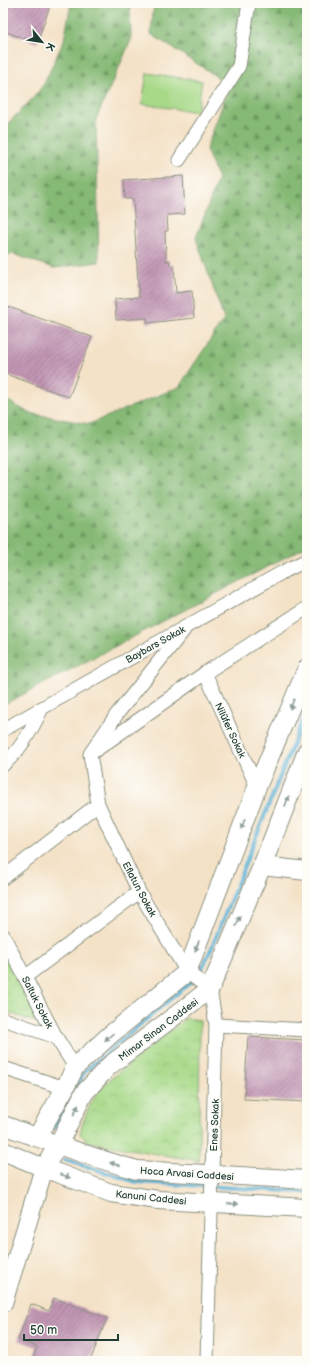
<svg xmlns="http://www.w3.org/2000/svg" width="310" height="1364" font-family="'Balsamiq Sans',sans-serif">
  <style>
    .forest { fill: url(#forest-firs); stroke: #527b54 }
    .park { fill: url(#park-crowns); stroke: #638b5e }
    .pitch { fill: #a7d988; stroke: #638b5e }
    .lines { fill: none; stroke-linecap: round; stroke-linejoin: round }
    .stream { stroke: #57b0d5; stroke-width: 4 }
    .building { fill: url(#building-hatch) }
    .street-casing { stroke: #8a907e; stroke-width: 15 }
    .secondary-casing { stroke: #8a907e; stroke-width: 20 }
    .street { stroke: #fff; stroke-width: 13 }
    .secondary { stroke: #fff; stroke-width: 18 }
    .oneway { fill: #8f9e9a }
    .labels { text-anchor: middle; stroke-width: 4; stroke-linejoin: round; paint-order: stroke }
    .street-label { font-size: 10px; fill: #1f3d34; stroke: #fdfcf7 }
  </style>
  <defs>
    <pattern id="forest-firs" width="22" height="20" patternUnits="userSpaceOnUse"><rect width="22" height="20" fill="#85b974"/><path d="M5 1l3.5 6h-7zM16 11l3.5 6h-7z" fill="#6c9860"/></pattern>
    <pattern id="park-crowns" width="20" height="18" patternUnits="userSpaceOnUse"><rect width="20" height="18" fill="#a7d988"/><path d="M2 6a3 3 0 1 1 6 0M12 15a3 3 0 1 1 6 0" fill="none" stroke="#8fbb76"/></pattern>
    <pattern id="building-hatch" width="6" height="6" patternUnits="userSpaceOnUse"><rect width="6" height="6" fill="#c195b4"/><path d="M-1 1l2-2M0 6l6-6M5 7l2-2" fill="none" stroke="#9c7b93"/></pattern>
  </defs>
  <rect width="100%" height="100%" fill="#fdfcf7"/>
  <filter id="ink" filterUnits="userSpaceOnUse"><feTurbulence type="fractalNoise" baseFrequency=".025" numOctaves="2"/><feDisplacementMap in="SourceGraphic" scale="8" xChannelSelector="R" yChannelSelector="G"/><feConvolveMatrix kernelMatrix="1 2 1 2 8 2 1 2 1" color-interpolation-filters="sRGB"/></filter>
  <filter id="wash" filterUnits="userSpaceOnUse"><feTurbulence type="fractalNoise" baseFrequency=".012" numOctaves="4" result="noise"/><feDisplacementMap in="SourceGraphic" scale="16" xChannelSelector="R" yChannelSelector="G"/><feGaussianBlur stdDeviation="0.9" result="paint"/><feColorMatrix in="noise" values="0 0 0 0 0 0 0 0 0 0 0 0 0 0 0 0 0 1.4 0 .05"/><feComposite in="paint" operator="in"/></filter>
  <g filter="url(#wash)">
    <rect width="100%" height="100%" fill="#f4e2c7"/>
    <!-- forest -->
    <g class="forest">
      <path d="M71,3H130L131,40L96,119L99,262L54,268L13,254L3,258V132L13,118L34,97L44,84L64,40Z"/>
      <path d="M154,3H307V546L3,705V398L29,413L89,424L179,387L224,319L196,238L218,179L206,149L230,85L151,34Z"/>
    </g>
    <!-- park -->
    <g class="park">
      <path d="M3,950L37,1012L36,1020L32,1021L3,1011Z"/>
      <path d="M186,1018L200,1020L199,1161L88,1142L80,1134C83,1117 93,1098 103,1085Z"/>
    </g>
    <!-- pitch -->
    <path class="pitch" d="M147,73L202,81L197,112L142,104Z"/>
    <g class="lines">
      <!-- stream -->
      <g class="stream">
        <path d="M54,1128L85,1071L199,975L212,947L307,709"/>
        <path d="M3,1137L22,1145"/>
        <path d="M65,1160L137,1182L307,1192"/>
      </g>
    </g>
    <g id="blocks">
      <!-- building -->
      <g class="building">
        <path d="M3,3H51L37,43L3,31Z"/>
        <path d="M183,176L185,214L167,215L168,231H165L166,261L169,260L170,265L174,266L176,293L192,291L194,318L147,323V318L116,320L115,299L139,297L133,199H125L124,180Z"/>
        <path d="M3,305L92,337L69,397L3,373Z"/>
        <path d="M248,1037L307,1040V1102L244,1099Z"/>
        <path d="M54,1298L107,1318L90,1361H32L37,1347L18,1340L31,1304L49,1311Z"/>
      </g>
    </g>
  </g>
  <g filter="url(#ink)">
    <use href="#blocks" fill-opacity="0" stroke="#8a907e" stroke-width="1"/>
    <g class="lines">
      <defs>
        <g id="street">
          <path d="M179,160L239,66L249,3"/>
          <path d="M205,673L257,787"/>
          <path d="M3,730L281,573L307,560"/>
          <path d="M96,750L205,673L307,608"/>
          <path d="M3,765C21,750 33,728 42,708"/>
          <path d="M98,804L139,892L187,972L210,989L216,1025L207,1361"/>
          <path d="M3,878L98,804L90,754L117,714L184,630"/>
          <path d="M3,935L56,1037L75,1067"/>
          <path d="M25,977L139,892"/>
          <path d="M3,1019L56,1037"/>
          <path d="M216,1025L307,1030"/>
          <path d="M3,1068L65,1088"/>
        </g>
        <g id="secondary">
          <path d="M262,866L307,871"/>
          <path d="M3,1125C47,1141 92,1158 137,1170L307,1180"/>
          <path d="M37,1137L65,1088L75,1067L110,1035L187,972L257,787L307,668"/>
          <path d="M3,1151L44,1168L111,1193L158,1200L307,1208"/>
          <path d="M3,1303L44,1168L58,1145L84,1093L109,1066L210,989L262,866L307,751"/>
        </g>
      </defs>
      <!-- street casing -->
      <use href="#street" class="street-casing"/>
      <!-- secondary casing -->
      <use href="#secondary" class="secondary-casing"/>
      <!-- street -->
      <use href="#street" class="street"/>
      <!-- secondary -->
      <use href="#secondary" class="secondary"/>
    </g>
    <!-- one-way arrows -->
    <defs><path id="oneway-solid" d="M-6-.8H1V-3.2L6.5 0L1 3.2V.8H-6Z"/></defs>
    <g class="oneway">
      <use href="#oneway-solid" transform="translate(292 704) rotate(113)"/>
      <use href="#oneway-solid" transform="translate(287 801) rotate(-69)"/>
      <use href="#oneway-solid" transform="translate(243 824) rotate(111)"/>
      <use href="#oneway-solid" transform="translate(238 921) rotate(-67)"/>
      <use href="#oneway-solid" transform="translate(197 946) rotate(111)"/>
      <use href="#oneway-solid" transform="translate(109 1037) rotate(139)"/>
      <use href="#oneway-solid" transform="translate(76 1110) rotate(-64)"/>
      <use href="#oneway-solid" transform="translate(115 1164) rotate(-164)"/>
      <use href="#oneway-solid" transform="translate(65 1176) rotate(20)"/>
      <use href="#oneway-solid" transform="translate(233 1204) rotate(3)"/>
    </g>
  </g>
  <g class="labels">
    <!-- street labels -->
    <g class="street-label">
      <text transform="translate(155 644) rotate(-29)" y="4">Baybars Sokak</text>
      <text transform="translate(231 730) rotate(65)" y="4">Nilüfer Sokak</text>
      <text transform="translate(140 889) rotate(62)" y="4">Eflatun Sokak</text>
      <text transform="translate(38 1002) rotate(63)" y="4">Saltuk Sokak</text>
      <text transform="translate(158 1029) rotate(-37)" y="4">Mimar Sinan Caddesi</text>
      <text transform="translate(214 1125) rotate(-88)" y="4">Enes Sokak</text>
      <text transform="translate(187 1173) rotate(4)" y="4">Hoca Arvasi Caddesi</text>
      <text transform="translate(151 1197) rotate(6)" y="4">Kanuni Caddesi</text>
    </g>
  </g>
  <!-- margin -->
  <rect width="310" height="1364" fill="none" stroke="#fdfcf7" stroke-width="16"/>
  <!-- north arrow -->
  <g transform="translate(42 42) rotate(120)" stroke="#fdfcf7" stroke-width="3" paint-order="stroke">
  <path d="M0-3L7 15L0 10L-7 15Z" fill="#1f3d34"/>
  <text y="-6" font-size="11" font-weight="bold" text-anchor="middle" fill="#1f3d34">K</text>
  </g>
  <!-- scale -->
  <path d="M24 1334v6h94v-6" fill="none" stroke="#1f3d34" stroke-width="2"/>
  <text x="30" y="1334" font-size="12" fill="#1f3d34" stroke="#fdfcf7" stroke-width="3" paint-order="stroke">50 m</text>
</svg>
